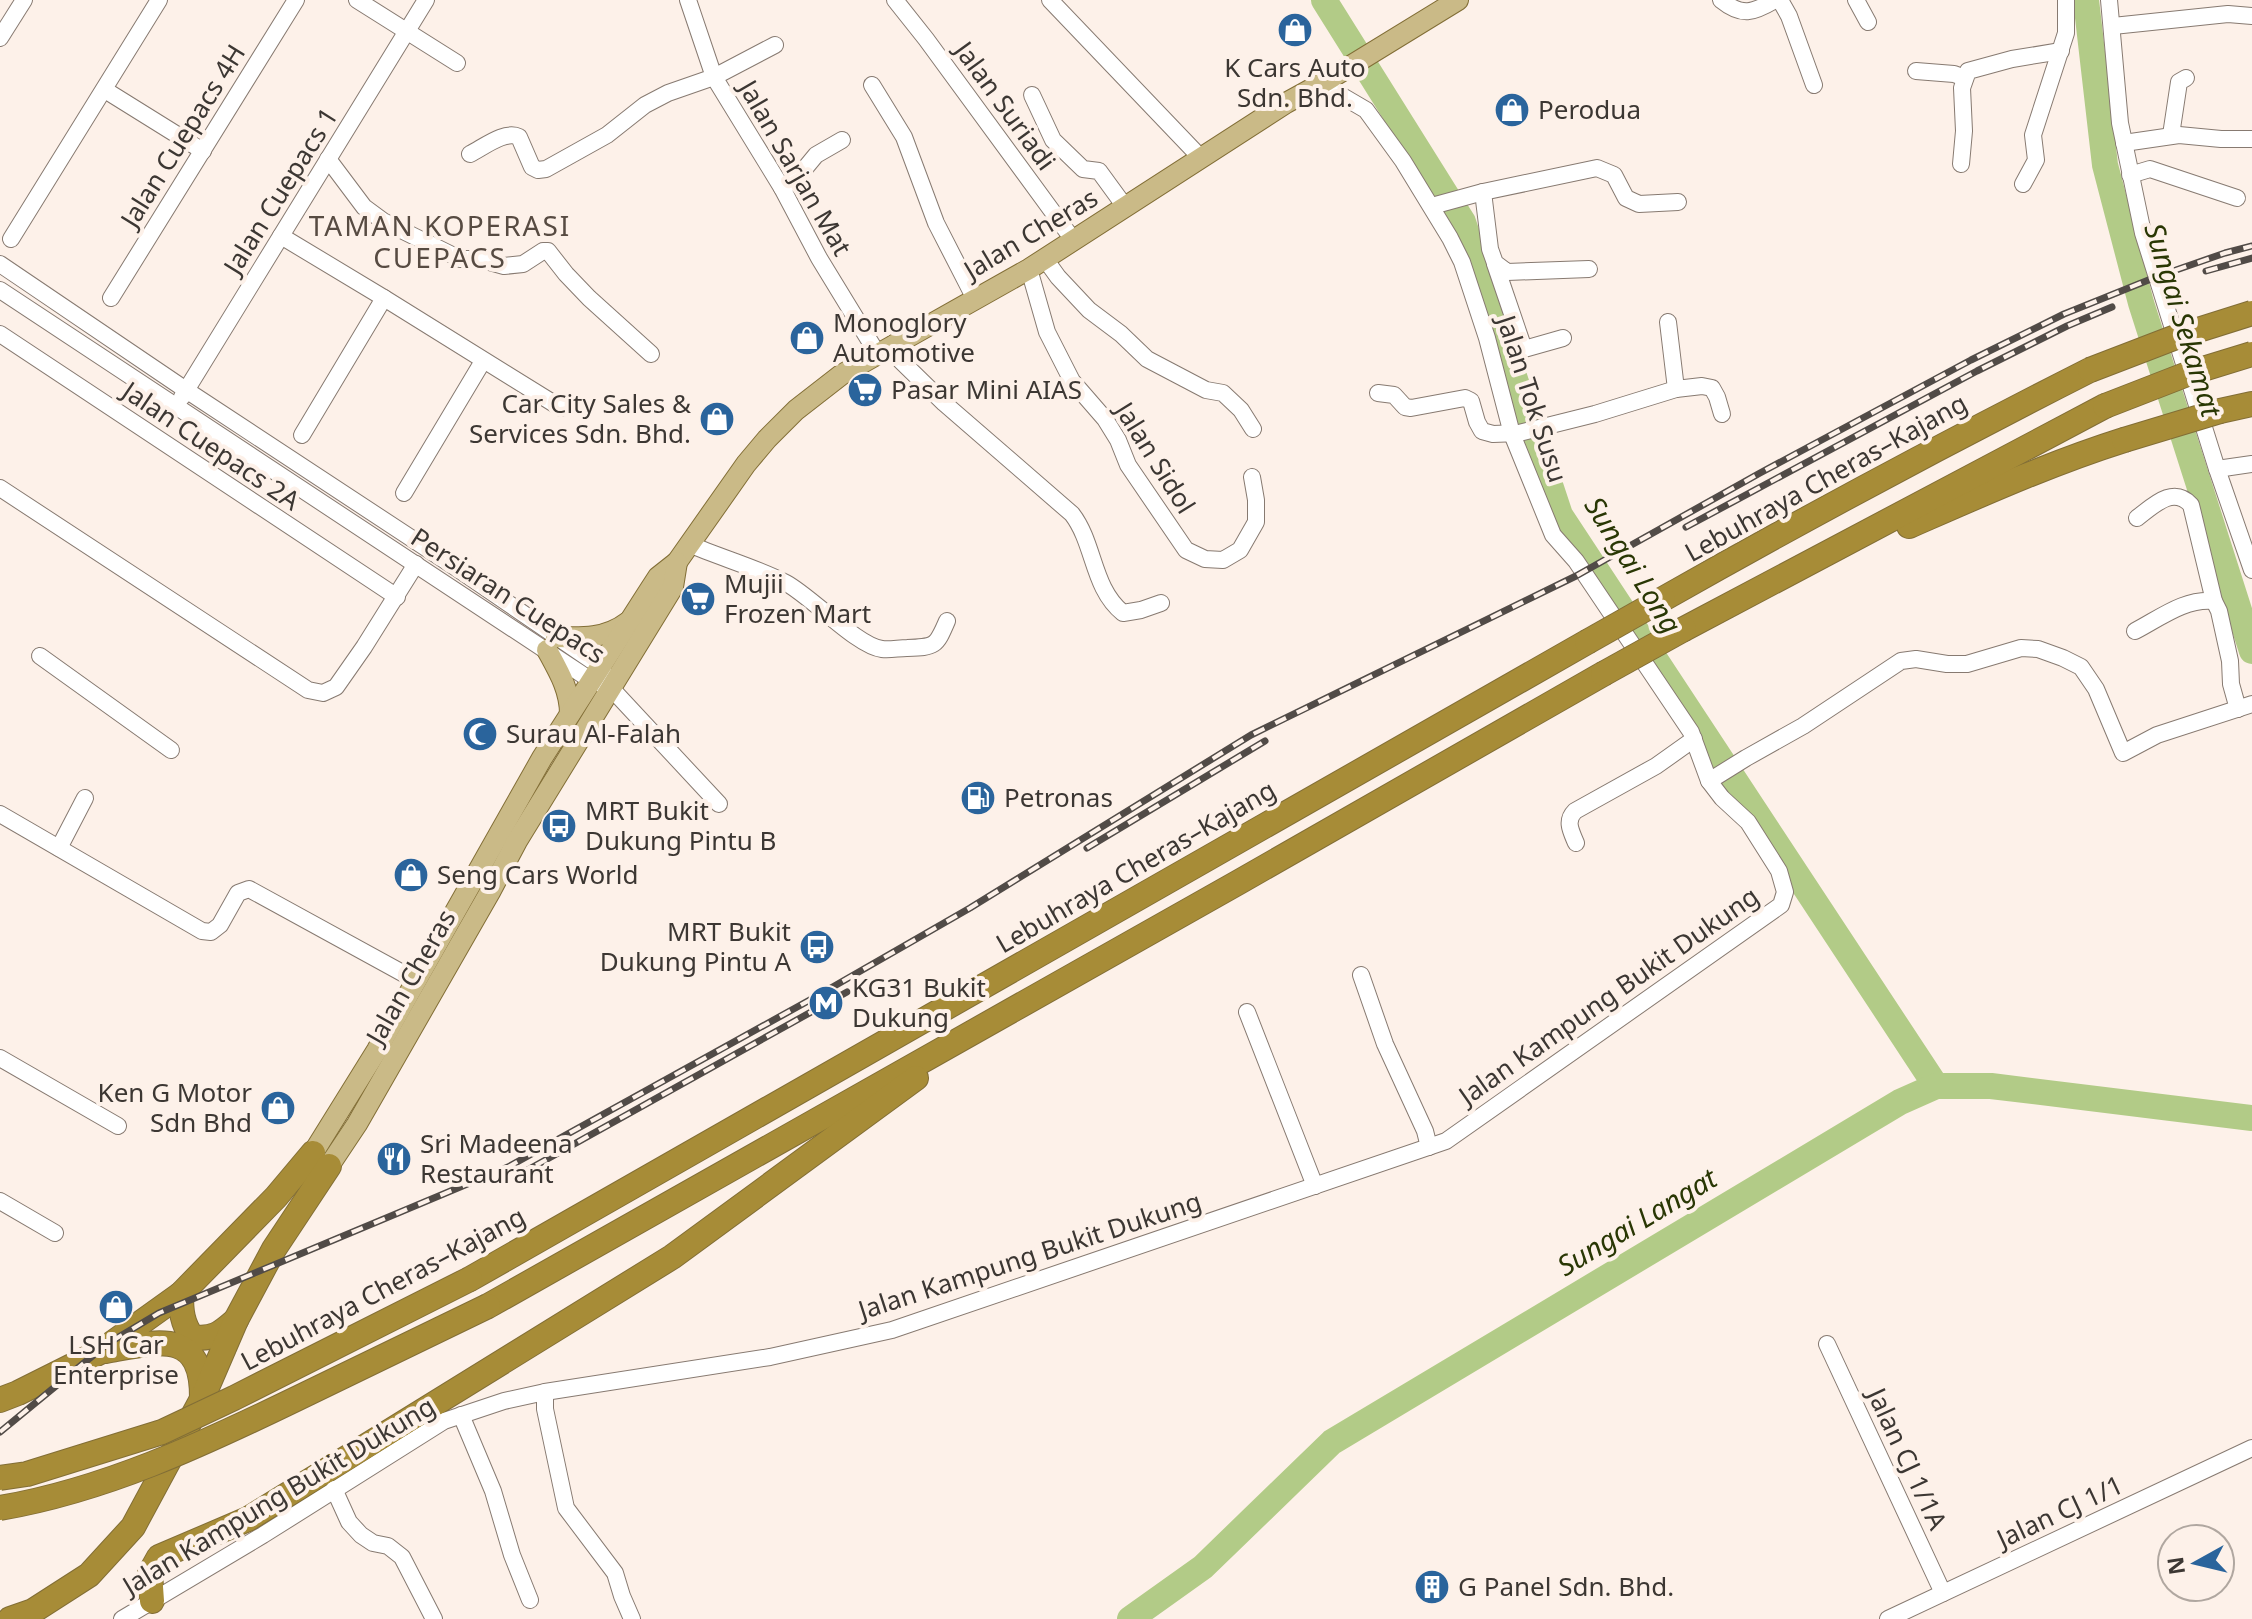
<svg xmlns="http://www.w3.org/2000/svg" width="2252" height="1619" font-family="'Noto Sans',sans-serif">
  <style>
    .lines { fill: none; stroke-linecap: round; stroke-linejoin: round }
    .river { stroke: #b2cb87; stroke-width: 26 }
    .minor-casing { stroke: #877a71; stroke-width: 18 }
    .major-casing { stroke: #826e36; stroke-width: 22 }
    .highway-casing { stroke: #826e36; stroke-width: 26 }
    .minor { stroke: #fff; stroke-width: 16 }
    .major { stroke: #caba87; stroke-width: 20 }
    .highway { stroke: #a78c37; stroke-width: 24 }
    .rail-casing { stroke: #514b47; stroke-width: 7 }
    .rail { stroke: #fdf1e9; stroke-width: 4; stroke-dasharray: 12; stroke-linecap: butt }
    .highway-bridge-casing { stroke: #826e36; stroke-width: 26; stroke-linecap: butt }
    .highway-bridge { stroke: #a78c37; stroke-width: 24 }
    .labels { text-anchor: middle; stroke-width: 8; stroke-linejoin: round; paint-order: stroke }
    .poi-label { font-size: 26px; fill: #3c3733; stroke: #fdf1e9; text-anchor: start }
    .street-label { font-size: 26px; fill: #3c3733; stroke: #fdf1e9 }
    .neighbourhood-label { font-size: 28px; letter-spacing: 2px; fill: #574b42; stroke: #fdf1e9 }
    .water-label { font-size: 28px; font-style: italic; fill: #293704; stroke: #fdf1e9 }
  </style>
  <rect width="100%" height="100%" fill="#fdf1e9"/>
  <g class="lines">
    <!-- river -->
    <g class="river">
      <path d="M1324,0L1463,222L1560,515L1936,1086"/>
      <path d="M2086,0L2105,165L2141,303L2252,651"/>
      <path d="M1130,1619L1203,1567L1332,1442L1900,1102L1936,1086H1991L2252,1118"/>
    </g>
    <defs>
      <g id="minor">
        <path d="M357,0L457,63"/>
        <path d="M688,0L714,77L782,188L819,258L877,353"/>
        <path d="M895,0L926,39L1074,241"/>
        <path d="M1050,0L1201,158"/>
        <path d="M1721,0C1742,17 1753,13 1775,0"/>
        <path d="M1780,0L1789,16L1814,85"/>
        <path d="M1856,0L1868,22"/>
        <path d="M2109,0L2120,123L2143,233L2217,469L2252,570"/>
        <path d="M2113,26L2228,14L2252,16"/>
        <path d="M0,38L24,0"/>
        <path d="M1916,71L1954,74L1965,78"/>
        <path d="M872,85L904,137L936,223L975,299"/>
        <path d="M105,90L203,151"/>
        <path d="M1032,95L1053,140L1083,169L1099,171L1126,208"/>
        <path d="M2171,135L2179,82L2186,78"/>
        <path d="M2124,143L2179,135L2221,139H2252"/>
        <path d="M470,154C484,147 505,130 519,137L532,167L538,170L546,169L607,135L645,105L668,93L714,77L775,45"/>
        <path d="M328,159L364,207L383,221L460,259H479L504,266L523,264L543,251H548L566,274L589,298L651,354"/>
        <path d="M1961,164L1964,131L1962,88L1968,71L2012,59L2061,51"/>
        <path d="M2130,175L2150,169L2237,198"/>
        <path d="M2023,184L2036,160L2033,135L2066,33V0"/>
        <path d="M782,188L797,178L816,155L842,140"/>
        <path d="M1483,192L1490,249L1495,263L1507,272L1589,269"/>
        <path d="M1432,206L1483,192L1597,168L1614,175L1626,198L1639,204L1678,202"/>
        <path d="M281,236L384,298L561,408"/>
        <path d="M11,239L159,0"/>
        <path d="M1045,259L1058,277L1089,310L1121,334L1147,359L1206,390L1223,393L1241,410L1253,429"/>
        <path d="M0,264L186,390L458,569L601,667L610,687L719,804"/>
        <path d="M1495,264L1524,349L1563,338"/>
        <path d="M1029,269L1047,332L1072,381L1105,419L1118,440L1128,465L1186,550L1205,559L1223,560L1240,550L1256,522V500L1252,477"/>
        <path d="M0,290L592,681L601,684"/>
        <path d="M111,298L296,0"/>
        <path d="M0,334L397,597"/>
        <path d="M894,343L901,361L944,403L1072,514C1095,544 1092,588 1123,613L1141,610L1161,603"/>
        <path d="M1676,389L1702,386L1712,388L1717,397L1722,414"/>
        <path d="M1378,393L1394,395L1405,407L1411,408L1465,398L1471,401L1477,422L1482,431L1493,434L1519,433L1595,414L1676,389L1668,322"/>
        <path d="M182,397L426,0"/>
        <path d="M302,435L384,298"/>
        <path d="M2217,469L2252,464"/>
        <path d="M0,488L308,690L323,693L336,687L364,647L416,564"/>
        <path d="M404,493L483,361"/>
        <path d="M2137,518C2153,506 2173,485 2191,505L2214,601L2219,611L2230,661L2231,684L2238,709"/>
        <path d="M689,544C721,558 755,567 786,583C812,597 857,646 882,649C890,650 899,648 907,648C935,647 936,647 947,621"/>
        <path d="M2135,631C2160,618 2185,598 2214,601"/>
        <path d="M40,656L171,750"/>
        <path d="M1709,781L1746,758L1803,726L1901,661L1916,659L1947,664H1967L2021,648L2038,649L2063,658L2081,667L2096,689L2123,753L2157,735L2252,704"/>
        <path d="M0,814L202,931L211,932L220,925L238,893L249,889L417,981"/>
        <path d="M1576,843C1571,831 1565,821 1575,811L1656,766L1694,739"/>
        <path d="M59,848L85,798"/>
        <path d="M1361,975L1385,1044L1425,1131L1429,1147"/>
        <path d="M1247,1012L1315,1186"/>
        <path d="M0,1058L118,1126"/>
        <path d="M0,1201L55,1233"/>
        <path d="M1827,1344L1943,1593"/>
        <path d="M545,1392V1409L566,1508L615,1573L622,1596L632,1619"/>
        <path d="M461,1415L493,1491L512,1555L530,1600"/>
        <path d="M334,1489L349,1522L361,1535L373,1543L388,1546L402,1557L434,1619"/>
        <path d="M122,1619L263,1535L444,1421L504,1401L545,1392L770,1357L892,1330L1446,1141L1781,905L1785,892L1779,871L1748,822L1722,798L1709,781L1691,732L1576,561L1553,535L1512,434L1487,338L1462,262L1450,238L1403,161L1366,110L1337,93L1326,81"/>
        <path d="M1888,1619L2252,1448"/>
      </g>
      <g id="major">
        <path d="M556,637C582,638 606,639 628,622"/>
        <path d="M547,650C559,672 570,690 570,714"/>
        <path d="M313,1153L377,1050L542,758L647,594L658,577L677,562L746,464L767,439L796,410L841,375L1029,269L1286,103L1326,81L1458,0"/>
        <path d="M329,1166L357,1124L490,892L517,841L673,587L677,562"/>
      </g>
      <g id="highway">
        <path d="M2220,411L2252,404"/>
        <path d="M1909,526C1980,495 2051,463 2124,440"/>
        <path d="M1663,599C1804,519 1946,443 2090,370"/>
        <path d="M1684,629L2105,406"/>
        <path d="M470,1279L1587,642"/>
        <path d="M181,1294C181,1311 182,1323 192,1337C214,1340 221,1333 236,1320"/>
        <path d="M488,1306L1239,882L1603,674"/>
        <path d="M106,1351C156,1342 203,1327 202,1399"/>
        <path d="M0,1400L18,1393L100,1352L181,1294L276,1197L313,1153"/>
        <path d="M152,1601L150,1573L159,1557L248,1519L672,1257L916,1078"/>
        <path d="M10,1619L33,1611L89,1575L133,1527L202,1399L236,1320L274,1249L329,1166"/>
      </g>
    </defs>
    <!-- minor casing -->
    <use href="#minor" class="minor-casing"/>
    <!-- major casing -->
    <use href="#major" class="major-casing"/>
    <!-- highway casing -->
    <use href="#highway" class="highway-casing"/>
    <!-- minor -->
    <use href="#minor" class="minor"/>
    <!-- major -->
    <use href="#major" class="major"/>
    <!-- highway -->
    <use href="#highway" class="highway"/>
    <defs>
      <g id="rail">
        <path d="M2206,271L2252,258"/>
        <path d="M1686,527L1977,371L2067,326L2112,307"/>
        <path d="M1087,848L1265,741"/>
        <path d="M515,1177L847,992"/>
        <path d="M0,1432L107,1344L159,1313L508,1167L817,996L970,908L1251,735L1576,576L1760,473L1971,360L2064,314L2156,277L2225,253L2252,246"/>
      </g>
    </defs>
    <!-- rail casing -->
    <use href="#rail" class="rail-casing"/>
    <!-- rail -->
    <use href="#rail" class="rail"/>
    <defs>
      <g id="highway-bridge">
        <path d="M2090,370L2176,337L2252,313"/>
        <path d="M2105,406L2190,373L2252,354"/>
        <path d="M2124,440L2220,411"/>
        <path d="M1587,642L1663,599"/>
        <path d="M1603,674L1684,629"/>
        <path d="M0,1478L27,1474L162,1432L234,1398L470,1279"/>
        <path d="M0,1508C105,1490 201,1445 296,1399C360,1368 424,1337 488,1306"/>
      </g>
    </defs>
    <!-- highway-bridge casing -->
    <use href="#highway-bridge" class="highway-bridge-casing"/>
    <!-- highway-bridge -->
    <use href="#highway-bridge" class="highway-bridge"/>
  </g>
  <!-- icons -->
  <defs>
    <symbol id="shop-disc" viewBox="-11 -11 22 22"><circle r="9.5" fill="#2a649c" stroke="#fdf1e9"/><path d="M-5-2.5h2.3a2.7 3.5 0 0 1 5.4 0H5L5.5 6h-11ZM-1.5-2.5h3a1.5 2.3 0 0 0-3 0Z" fill="#fff"/></symbol>
    <symbol id="supermarket-disc" viewBox="-11 -11 22 22"><circle r="9.5" fill="#2a649c" stroke="#fdf1e9"/><path d="M-6-5.5h2.5l.6 2H6L4.5 2H-2.5L-4.4-4H-6ZM-1.5 3.2a1.3 1.3 0 1 0 .1 0ZM3 3.2a1.3 1.3 0 1 0 .1 0Z" fill="#fff"/></symbol>
    <symbol id="mosque-disc" viewBox="-11 -11 22 22"><circle r="9.5" fill="#2a649c" stroke="#fdf1e9"/><path d="M3.5-4.9A6 6 0 1 0 3.5 4.9A5 5 0 1 1 3.5-4.9Z" fill="#fff"/></symbol>
    <symbol id="fuel-disc" viewBox="-11 -11 22 22"><circle r="9.5" fill="#2a649c" stroke="#fdf1e9"/><path d="M-5.5-6h7V0h2V4h1.3V-2.5L3-4.5l.8-.8L6-3V5H2.5V1h-1V6h-7ZM-4.2-4.7v3.2H.2V-4.7Z" fill="#fff"/></symbol>
    <symbol id="bus-disc" viewBox="-11 -11 22 22"><circle r="9.5" fill="#2a649c" stroke="#fdf1e9"/><path d="M-5-6H5V4H4V6H2V4H-2V6H-4V4H-5ZM-3.5-4V0h7V-4ZM-3.5 1.2v1.5H-2V1.2ZM2 1.2v1.5H3.5V1.2Z" fill="#fff"/></symbol>
    <symbol id="metro-disc" viewBox="-11 -11 22 22"><circle r="9.5" fill="#2a649c" stroke="#fdf1e9"/><path d="M-5.5 5V-5H-3L0 0L3-5H5.5V5H3V-.5L0 4L-3-.5V5Z" fill="#fff"/></symbol>
    <symbol id="restaurant-disc" viewBox="-11 -11 22 22"><circle r="9.5" fill="#2a649c" stroke="#fdf1e9"/><path d="M-5-6h1v4h1v-4h1v4h1v-4h1v5L-1.5 .5V6h-2V.5L-5-1ZM5-6V6H3V1.5H1.5Q1.5-4 5-6Z" fill="#fff"/></symbol>
    <symbol id="building-disc" viewBox="-11 -11 22 22"><circle r="9.5" fill="#2a649c" stroke="#fdf1e9"/><path d="M-4-6H4V6H1V3H-1V6H-4ZM-2.5-4.3h1.7v1.8h-1.7ZM.8-4.3h1.7v1.8H.8ZM-2.5-1h1.7V.8h-1.7ZM.8-1h1.7V.8H.8Z" fill="#fff"/></symbol>
  </defs>
  <g fill-rule="evenodd">
    <use href="#shop-disc" x="1275" y="10" width="40" height="40"/>
    <use href="#shop-disc" x="1492" y="90" width="40" height="40"/>
    <use href="#shop-disc" x="787" y="318" width="40" height="40"/>
    <use href="#supermarket-disc" x="845" y="370" width="40" height="40"/>
    <use href="#shop-disc" x="697" y="399" width="40" height="40"/>
    <use href="#supermarket-disc" x="678" y="579" width="40" height="40"/>
    <use href="#mosque-disc" x="460" y="714" width="40" height="40"/>
    <use href="#fuel-disc" x="958" y="778" width="40" height="40"/>
    <use href="#bus-disc" x="539" y="806" width="40" height="40"/>
    <use href="#shop-disc" x="391" y="855" width="40" height="40"/>
    <use href="#bus-disc" x="797" y="927" width="40" height="40"/>
    <use href="#metro-disc" x="806" y="983" width="40" height="40"/>
    <use href="#shop-disc" x="258" y="1088" width="40" height="40"/>
    <use href="#restaurant-disc" x="374" y="1139" width="40" height="40"/>
    <use href="#shop-disc" x="96" y="1287" width="40" height="40"/>
    <use href="#building-disc" x="1412" y="1567" width="40" height="40"/>
  </g>
  <g class="labels">
    <!-- poi labels -->
    <g class="poi-label">
      <text x="1295" y="77" text-anchor="middle">K Cars Auto<tspan x="1295" dy="30">Sdn. Bhd.</tspan></text>
      <text x="1538" y="119">Perodua</text>
      <text x="833" y="332">Monoglory<tspan x="833" dy="30">Automotive</tspan></text>
      <text x="891" y="399">Pasar Mini AIAS</text>
      <text x="691" y="413" text-anchor="end">Car City Sales &amp;<tspan x="691" dy="30">Services Sdn. Bhd.</tspan></text>
      <text x="724" y="593">Mujii<tspan x="724" dy="30">Frozen Mart</tspan></text>
      <text x="506" y="743">Surau Al-Falah</text>
      <text x="1004" y="807">Petronas</text>
      <text x="585" y="820">MRT Bukit<tspan x="585" dy="30">Dukung Pintu B</tspan></text>
      <text x="437" y="884">Seng Cars World</text>
      <text x="791" y="941" text-anchor="end">MRT Bukit<tspan x="791" dy="30">Dukung Pintu A</tspan></text>
      <text x="852" y="997">KG31 Bukit<tspan x="852" dy="30">Dukung</tspan></text>
      <text x="252" y="1102" text-anchor="end">Ken G Motor<tspan x="252" dy="30">Sdn Bhd</tspan></text>
      <text x="420" y="1153">Sri Madeena<tspan x="420" dy="30">Restaurant</tspan></text>
      <text x="116" y="1354" text-anchor="middle">LSH Car<tspan x="116" dy="30">Enterprise</tspan></text>
      <text x="1458" y="1596">G Panel Sdn. Bhd.</text>
    </g>
    <!-- street labels -->
    <g class="street-label">
      <text transform="translate(1005 106) rotate(54)" y="9">Jalan Suriadi</text>
      <text transform="translate(183 136) rotate(-58)" y="9">Jalan Cuepacs 4H</text>
      <text transform="translate(795 168) rotate(60)" y="9">Jalan Sarjan Mat</text>
      <text transform="translate(281 191) rotate(-58)" y="9">Jalan Cuepacs 1</text>
      <text transform="translate(1031 234) rotate(-31)" y="9">Jalan Cheras</text>
      <text transform="translate(1532 399) rotate(72)" y="9">Jalan Tok Susu</text>
      <text transform="translate(211 446) rotate(34)" y="9">Jalan Cuepacs 2A</text>
      <text transform="translate(1155 458) rotate(58)" y="9">Jalan Sidol</text>
      <text transform="translate(1826 478) rotate(-29)" y="9">Lebuhraya Cheras–Kajang</text>
      <text transform="translate(508 596) rotate(33)" y="9">Persiaran Cuepacs</text>
      <text transform="translate(1136 867) rotate(-30)" y="9">Lebuhraya Cheras–Kajang</text>
      <text transform="translate(411 977) rotate(-60)" y="9">Jalan Cheras</text>
      <text transform="translate(1609 996) rotate(-35)" y="9">Jalan Kampung Bukit Dukung</text>
      <text transform="translate(1030 1256) rotate(-18)" y="9">Jalan Kampung Bukit Dukung</text>
      <text transform="translate(383 1289) rotate(-28)" y="9">Lebuhraya Cheras–Kajang</text>
      <text transform="translate(1907 1459) rotate(65)" y="9">Jalan CJ 1/1A</text>
      <text transform="translate(279 1496) rotate(-31)" y="9">Jalan Kampung Bukit Dukung</text>
      <text transform="translate(2060 1512) rotate(-25)" y="9">Jalan CJ 1/1</text>
    </g>
    <!-- neighbourhood labels -->
    <g class="neighbourhood-label">
      <text x="440" y="236">TAMAN KOPERASI<tspan x="440" dy="32">CUEPACS</tspan></text>
    </g>
    <!-- water labels -->
    <g class="water-label">
      <text transform="translate(2183 320) rotate(73)" y="10">Sungai Sekamat</text>
      <text transform="translate(1633 565) rotate(58)" y="10">Sungai Long</text>
      <text transform="translate(1637 1222) rotate(-31)" y="10">Sungai Langat</text>
    </g>
  </g>
  <!-- north arrow -->
  <g transform="translate(2196 1563) rotate(262)"><circle r="38" fill="#fdf1e9" stroke="#b0a7a0" stroke-width="2"/>
  <path d="M0-6L14 30L0 20L-14 30Z" fill="#2a649c"/>
  <text y="-12" font-size="22" font-weight="bold" text-anchor="middle" fill="#3c3733">N</text>
  </g>
</svg>
